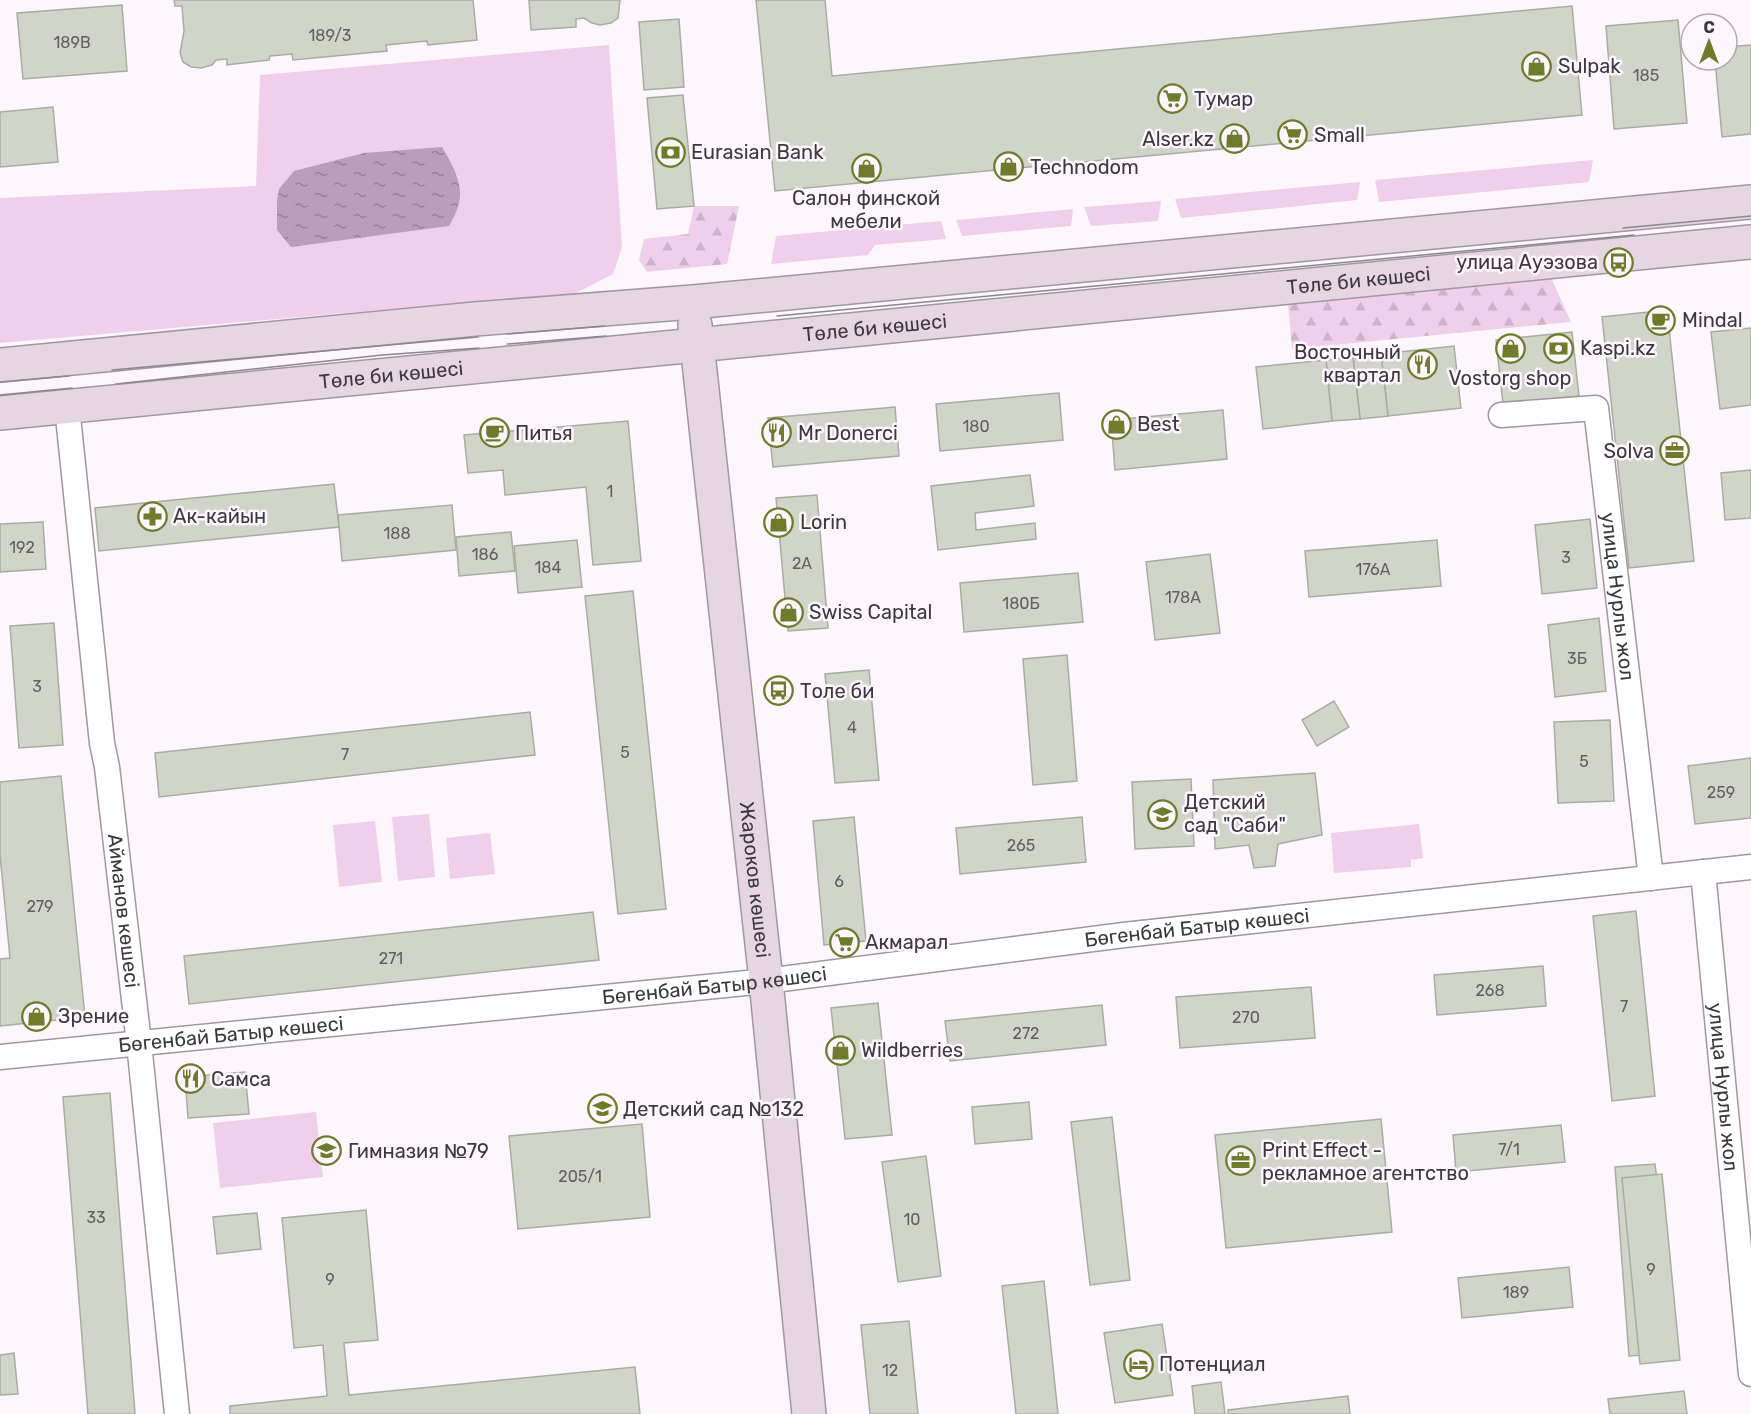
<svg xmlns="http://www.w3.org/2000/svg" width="1751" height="1414" font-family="Rubik,sans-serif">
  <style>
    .green { fill: #efcfeb }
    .forest { fill: url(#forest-firs) }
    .water { fill: url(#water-ripples) }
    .building { fill: #d1d4c8; stroke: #a9ada1; stroke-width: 1.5 }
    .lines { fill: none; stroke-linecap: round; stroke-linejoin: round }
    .street-casing { stroke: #a0979f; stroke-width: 27 }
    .secondary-casing { stroke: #a0979f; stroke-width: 36 }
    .street { stroke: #fff; stroke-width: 24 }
    .secondary { stroke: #e6d6e4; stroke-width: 33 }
    .tram { stroke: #8c878c; stroke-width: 1.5 }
    .labels { text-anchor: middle; stroke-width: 5; stroke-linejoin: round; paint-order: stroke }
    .number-label { font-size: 16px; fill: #615f5f }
    .poi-label { font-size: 20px; fill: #3c383c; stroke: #fef6fd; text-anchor: start }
    .street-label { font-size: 20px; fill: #3c383c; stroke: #fef6fd }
  </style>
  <defs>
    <pattern id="forest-firs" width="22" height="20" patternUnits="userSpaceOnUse" patternTransform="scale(1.5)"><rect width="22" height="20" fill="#efcfeb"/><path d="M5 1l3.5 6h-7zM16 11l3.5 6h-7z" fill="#ceb2ca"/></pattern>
    <pattern id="water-ripples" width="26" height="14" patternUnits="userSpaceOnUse" patternTransform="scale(1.5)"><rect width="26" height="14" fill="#bc9cb8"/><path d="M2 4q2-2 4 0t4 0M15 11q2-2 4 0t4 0" fill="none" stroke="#9a8097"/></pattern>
  </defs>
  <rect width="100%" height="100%" fill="#fef6fd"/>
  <!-- green -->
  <g class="green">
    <path d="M609,45L622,247L613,274L576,293L0,343V198L256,186L260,75Z"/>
    <path d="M1593,160L1589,182L1379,202L1375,180Z"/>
    <path d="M1360,182L1357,200L1181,218L1175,199Z"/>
    <path d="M1161,201L1158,221L1091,226L1084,207Z"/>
    <path d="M1073,209L1071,226L962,236L956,220Z"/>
    <path d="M941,221L946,239L875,245L868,255L771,264L776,236Z"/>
    <path d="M429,814L435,877L398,881L392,817Z"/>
    <path d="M375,821L382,882L339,887L333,825Z"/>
    <path d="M1419,824L1423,858L1411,860V867L1334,873L1331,833Z"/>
    <path d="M490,833L495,874L450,879L446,838Z"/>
    <path d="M316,1112L323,1177L220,1188L213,1123Z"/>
  </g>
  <!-- forest -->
  <g class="forest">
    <path d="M694,206H739L727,264L647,272L639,260L644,239L688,234Z"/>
    <path d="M1550,275L1571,322L1292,349L1288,303Z"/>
  </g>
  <!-- water -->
  <path class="water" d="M442,147C451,162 464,184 459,203C457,211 453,219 449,226L291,247L277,230V201L279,189L294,171L364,153Z"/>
  <!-- building -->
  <g class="building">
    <path d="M174,0H473L477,40L428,45L427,41L386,45L387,51L293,60L292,54L270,56L269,60L227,65V59L216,60L212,65L201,68L191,67L183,62L180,53L184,31L182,6H175Z"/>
    <path d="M529,0H620L618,18L611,23L600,25L592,23L584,18L576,19V27L531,30Z"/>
    <path d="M756,0H825L832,76L1572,6L1582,115L775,191Z"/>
    <path d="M122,5L127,71L23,79L17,13Z"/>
    <path d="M679,19L684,87L644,90L639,22Z"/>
    <path d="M1678,20L1687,123L1614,129L1606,26Z"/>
    <path d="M1751,45V134L1722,137L1715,60H1727V47Z"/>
    <path d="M683,95L694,206L657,209L647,98Z"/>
    <path d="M53,107L58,162L0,167V112Z"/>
    <path d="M1667,310L1694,561L1629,568L1602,317Z"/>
    <path d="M1751,328V405L1720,409L1711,332Z"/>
    <path d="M1572,332L1579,396L1503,404L1496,340Z"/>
    <path d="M1454,346L1461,408L1388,416L1381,354Z"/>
    <path d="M1381,354L1388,416L1360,419L1353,357Z"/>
    <path d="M1353,357L1360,419L1332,421L1326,360Z"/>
    <path d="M1326,360L1332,421L1263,429L1256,367Z"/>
    <path d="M1059,393L1063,440L940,451L936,404Z"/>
    <path d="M895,407L899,456L773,467L768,418Z"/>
    <path d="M1223,410L1227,459L1115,470L1111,420Z"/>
    <path d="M628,421L641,561L593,565L586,487L505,495L503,470L468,473L464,435Z"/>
    <path d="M1751,470V518L1725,520L1721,473Z"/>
    <path d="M1030,475L1034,506L975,513L976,530L1035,523L1036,539L938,550L931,486Z"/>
    <path d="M334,484L339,527L99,551L95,508Z"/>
    <path d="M817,495L828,628L788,631L776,498Z"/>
    <path d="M452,505L456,550L342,561L338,515Z"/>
    <path d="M1590,519L1597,588L1542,594L1535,525Z"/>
    <path d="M43,522L46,569L0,572V524Z"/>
    <path d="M511,532L515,571L459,576L456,537Z"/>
    <path d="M577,540L582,587L518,593L514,546Z"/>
    <path d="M1437,540L1441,586L1309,597L1305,551Z"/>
    <path d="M1210,554L1220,633L1155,640L1146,562Z"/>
    <path d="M1078,573L1083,622L964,632L960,583Z"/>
    <path d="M633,591L666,909L618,914L585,596Z"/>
    <path d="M1599,618L1606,691L1555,697L1548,625Z"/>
    <path d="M54,623L63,745L19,748L10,626Z"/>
    <path d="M1067,655L1077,781L1033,785L1023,659Z"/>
    <path d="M869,670L879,780L835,783L825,674Z"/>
    <path d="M1334,701L1349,727L1317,746L1302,720Z"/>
    <path d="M530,712L535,755L159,797L155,753Z"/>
    <path d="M1610,720L1614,801L1558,803L1554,722Z"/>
    <path d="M1751,758V818L1695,824L1688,766Z"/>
    <path d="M1315,773L1322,835L1278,844L1275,866L1254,868L1249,845L1215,849L1213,780Z"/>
    <path d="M61,776L85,1017L0,1026V959L10,958L0,855V782Z"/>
    <path d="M1191,779L1194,846L1135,849L1132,782Z"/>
    <path d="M854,817L866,941L824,945L813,821Z"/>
    <path d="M1082,817L1086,862L960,874L956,828Z"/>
    <path d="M1636,911L1655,1096L1612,1101L1593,916Z"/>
    <path d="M593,912L599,960L189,1004L184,956Z"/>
    <path d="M1543,966L1546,1006L1437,1015L1434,975Z"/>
    <path d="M1311,987L1315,1038L1180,1048L1176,997Z"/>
    <path d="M878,1003L892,1135L845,1139L831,1008Z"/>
    <path d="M1102,1005L1106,1045L950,1061L945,1021Z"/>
    <path d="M245,1072L249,1114L188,1118L185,1077Z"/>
    <path d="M110,1093L129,1337L135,1414H88L63,1097Z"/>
    <path d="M1029,1102L1032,1139L975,1144L972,1107Z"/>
    <path d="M1112,1117L1130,1280L1090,1285L1071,1122Z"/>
    <path d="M1381,1119L1392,1232L1226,1248L1215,1135Z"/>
    <path d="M642,1124L650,1217L518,1229L509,1136Z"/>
    <path d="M1561,1125L1565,1162L1456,1172L1453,1135Z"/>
    <path d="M926,1156L941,1276L898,1282L882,1162Z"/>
    <path d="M1655,1164L1678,1353L1629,1356L1615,1167Z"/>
    <path d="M1662,1174L1680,1360L1640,1364L1622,1178Z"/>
    <path d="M366,1210L378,1340L344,1343L349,1395L635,1367L640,1414H230V1406L327,1396L323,1345L294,1348L282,1218Z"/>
    <path d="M257,1213L261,1249L217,1254L213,1217Z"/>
    <path d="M1569,1267L1573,1307L1462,1318L1458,1278Z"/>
    <path d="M1044,1281L1058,1414H1016L1002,1286Z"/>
    <path d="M909,1321L918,1414H870L861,1325Z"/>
    <path d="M1162,1324L1173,1395L1115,1403L1104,1333Z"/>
    <path d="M14,1353L18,1394L0,1395V1355Z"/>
    <path d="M1221,1382L1225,1414H1195L1192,1386Z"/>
    <path d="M1684,1391L1687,1414H1610L1608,1399Z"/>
    <path d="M1348,1396L1350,1414H1228V1410Z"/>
  </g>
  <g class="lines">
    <defs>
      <g id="street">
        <path id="s1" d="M67,407L102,743L107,767L139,1043L177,1414"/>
        <path id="s2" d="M1501,415L1596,408L1651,878"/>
        <path id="s3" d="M1703,872L1751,1374"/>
        <path id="s4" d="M0,1057L766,981L1124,935L1751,867"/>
      </g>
      <g id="secondary">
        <path id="s5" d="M695,325L766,981L809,1414"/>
        <path d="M0,365L475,319L693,302L1751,202"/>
        <path id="s6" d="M0,413L1751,242"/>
      </g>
    </defs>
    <!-- street casing -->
    <use href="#street" class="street-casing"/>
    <!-- secondary casing -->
    <use href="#secondary" class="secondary-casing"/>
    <!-- street -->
    <use href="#street" class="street"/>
    <!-- secondary -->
    <use href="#secondary" class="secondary"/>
    <!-- tram -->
    <g class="tram">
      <path d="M1623,228L1751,216"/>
      <path d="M777,316L1634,235"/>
      <path d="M507,334L604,326"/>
      <path d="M507,344L606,336"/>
      <path d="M112,370L478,337"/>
      <path d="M0,382L69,376"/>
      <path d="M116,384L382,355L479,348"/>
      <path d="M0,395L72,388"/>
    </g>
  </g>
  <!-- icons -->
  <defs>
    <symbol id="shop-ring" viewBox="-11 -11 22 22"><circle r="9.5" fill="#fef6fd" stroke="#6c7c2b" stroke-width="1.5"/><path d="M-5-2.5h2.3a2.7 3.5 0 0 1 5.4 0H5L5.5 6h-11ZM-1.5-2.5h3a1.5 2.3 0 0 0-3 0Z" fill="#6c7c2b"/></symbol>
    <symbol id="supermarket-ring" viewBox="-11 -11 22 22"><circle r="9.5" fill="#fef6fd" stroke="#6c7c2b" stroke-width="1.5"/><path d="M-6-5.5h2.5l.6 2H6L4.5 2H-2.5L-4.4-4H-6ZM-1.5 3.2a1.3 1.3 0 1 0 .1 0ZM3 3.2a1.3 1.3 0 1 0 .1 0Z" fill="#6c7c2b"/></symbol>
    <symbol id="bank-ring" viewBox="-11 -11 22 22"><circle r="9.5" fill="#fef6fd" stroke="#6c7c2b" stroke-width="1.5"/><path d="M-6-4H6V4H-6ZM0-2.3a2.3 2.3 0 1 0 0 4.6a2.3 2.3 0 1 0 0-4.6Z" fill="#6c7c2b"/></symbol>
    <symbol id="bus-ring" viewBox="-11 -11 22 22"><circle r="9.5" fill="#fef6fd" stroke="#6c7c2b" stroke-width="1.5"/><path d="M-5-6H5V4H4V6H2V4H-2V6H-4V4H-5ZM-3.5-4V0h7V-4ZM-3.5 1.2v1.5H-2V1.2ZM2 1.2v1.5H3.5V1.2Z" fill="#6c7c2b"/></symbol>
    <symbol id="cafe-ring" viewBox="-11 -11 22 22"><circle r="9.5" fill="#fef6fd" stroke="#6c7c2b" stroke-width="1.5"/><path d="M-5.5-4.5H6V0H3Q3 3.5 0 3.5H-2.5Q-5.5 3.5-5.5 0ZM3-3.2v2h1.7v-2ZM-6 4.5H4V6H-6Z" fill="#6c7c2b"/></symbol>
    <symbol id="restaurant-ring" viewBox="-11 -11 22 22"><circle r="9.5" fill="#fef6fd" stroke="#6c7c2b" stroke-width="1.5"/><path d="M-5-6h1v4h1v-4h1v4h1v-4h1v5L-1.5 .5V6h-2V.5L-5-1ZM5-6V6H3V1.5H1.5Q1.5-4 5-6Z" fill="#6c7c2b"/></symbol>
    <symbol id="office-ring" viewBox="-11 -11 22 22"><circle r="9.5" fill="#fef6fd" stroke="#6c7c2b" stroke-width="1.5"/><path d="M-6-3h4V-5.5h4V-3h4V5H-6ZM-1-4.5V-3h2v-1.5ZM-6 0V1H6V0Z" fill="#6c7c2b"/></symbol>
    <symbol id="pharmacy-ring" viewBox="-11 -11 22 22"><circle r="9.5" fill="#fef6fd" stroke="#6c7c2b" stroke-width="1.5"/><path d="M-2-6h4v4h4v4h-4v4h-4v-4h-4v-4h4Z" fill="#6c7c2b"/></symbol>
    <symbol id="school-ring" viewBox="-11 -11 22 22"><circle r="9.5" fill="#fef6fd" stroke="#6c7c2b" stroke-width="1.5"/><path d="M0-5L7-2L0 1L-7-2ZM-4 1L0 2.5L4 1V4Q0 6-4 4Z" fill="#6c7c2b"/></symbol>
    <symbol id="hotel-ring" viewBox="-11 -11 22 22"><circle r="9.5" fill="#fef6fd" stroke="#6c7c2b" stroke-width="1.5"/><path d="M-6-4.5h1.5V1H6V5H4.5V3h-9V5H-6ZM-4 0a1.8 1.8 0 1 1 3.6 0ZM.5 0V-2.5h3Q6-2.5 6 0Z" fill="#6c7c2b"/></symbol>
  </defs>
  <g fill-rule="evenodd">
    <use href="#shop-ring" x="1520" y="50" width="33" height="33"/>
    <use href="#supermarket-ring" x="1156" y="82" width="33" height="33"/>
    <use href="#supermarket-ring" x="1276" y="118" width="33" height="33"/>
    <use href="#shop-ring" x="1218" y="122" width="33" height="33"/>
    <use href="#bank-ring" x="654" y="136" width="33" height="33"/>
    <use href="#shop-ring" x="992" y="150" width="33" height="33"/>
    <use href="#shop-ring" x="850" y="152" width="33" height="33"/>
    <use href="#bus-ring" x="1602" y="246" width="33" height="33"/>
    <use href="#cafe-ring" x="1644" y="304" width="33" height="33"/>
    <use href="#shop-ring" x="1494" y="332" width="33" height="33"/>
    <use href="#bank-ring" x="1542" y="332" width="33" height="33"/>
    <use href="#restaurant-ring" x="1406" y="348" width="33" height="33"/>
    <use href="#shop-ring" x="1100" y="408" width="33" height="33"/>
    <use href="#cafe-ring" x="478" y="416" width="33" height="33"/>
    <use href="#restaurant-ring" x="760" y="416" width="33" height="33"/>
    <use href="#office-ring" x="1658" y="434" width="33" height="33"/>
    <use href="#pharmacy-ring" x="136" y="500" width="33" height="33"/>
    <use href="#shop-ring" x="762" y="506" width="33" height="33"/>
    <use href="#shop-ring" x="772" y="596" width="33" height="33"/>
    <use href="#bus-ring" x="762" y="674" width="33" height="33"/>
    <use href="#school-ring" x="1146" y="798" width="33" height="33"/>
    <use href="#supermarket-ring" x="828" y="926" width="33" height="33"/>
    <use href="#shop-ring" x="20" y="1000" width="33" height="33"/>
    <use href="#shop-ring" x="824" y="1034" width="33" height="33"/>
    <use href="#restaurant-ring" x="174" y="1062" width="33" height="33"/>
    <use href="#school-ring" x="586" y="1092" width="33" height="33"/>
    <use href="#school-ring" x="310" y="1134" width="33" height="33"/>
    <use href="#office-ring" x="1224" y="1144" width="33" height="33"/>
    <use href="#hotel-ring" x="1122" y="1348" width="33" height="33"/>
  </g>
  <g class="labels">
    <!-- number labels -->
    <g class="number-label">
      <text x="330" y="41">189/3</text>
      <text x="72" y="48">189В</text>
      <text x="1646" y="81">185</text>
      <text x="976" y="432">180</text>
      <text x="610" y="497">1</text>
      <text x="397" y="539">188</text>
      <text x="22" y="553">192</text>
      <text x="485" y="560">186</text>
      <text x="1566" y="563">3</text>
      <text x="802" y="569">2А</text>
      <text x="548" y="573">184</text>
      <text x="1373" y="575">176А</text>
      <text x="1183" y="603">178А</text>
      <text x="1021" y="609">180Б</text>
      <text x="1577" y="664">3Б</text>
      <text x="37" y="692">3</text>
      <text x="852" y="733">4</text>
      <text x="625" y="758">5</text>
      <text x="345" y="760">7</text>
      <text x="1584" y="767">5</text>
      <text x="1721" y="798">259</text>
      <text x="1021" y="851">265</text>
      <text x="839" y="887">6</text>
      <text x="40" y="912">279</text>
      <text x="391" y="964">271</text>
      <text x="1490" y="996">268</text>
      <text x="1624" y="1012">7</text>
      <text x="1246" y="1023">270</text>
      <text x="1026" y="1039">272</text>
      <text x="1509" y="1155">7/1</text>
      <text x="580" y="1182">205/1</text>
      <text x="96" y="1223">33</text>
      <text x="912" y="1225">10</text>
      <text x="1651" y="1275">9</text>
      <text x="330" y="1285">9</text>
      <text x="1516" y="1298">189</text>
      <text x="890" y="1376">12</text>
    </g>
    <!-- poi labels -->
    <g class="poi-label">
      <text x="1558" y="73">Sulpak</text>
      <text x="1194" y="106">Тумар</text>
      <text x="1314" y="142">Small</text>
      <text x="1214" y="146" text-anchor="end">Alser.kz</text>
      <text x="691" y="159">Eurasian Bank</text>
      <text x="1030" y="174">Technodom</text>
      <text x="866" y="205" text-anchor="middle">Салон финской<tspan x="866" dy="23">мебели</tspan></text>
      <text x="1598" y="269" text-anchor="end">улица Ауэзова</text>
      <text x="1682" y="327">Mindal</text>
      <text x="1580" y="355">Kaspi.kz</text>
      <text x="1401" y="359" text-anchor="end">Восточный<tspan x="1401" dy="23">квартал</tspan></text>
      <text x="1510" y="385" text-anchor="middle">Vostorg shop</text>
      <text x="1137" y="431">Best</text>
      <text x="515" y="440">Питья</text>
      <text x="798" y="440">Mr Donerci</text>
      <text x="1654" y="458" text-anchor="end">Solva</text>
      <text x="173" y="523">Ак-кайын</text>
      <text x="800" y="529">Lorin</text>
      <text x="809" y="619">Swiss Capital</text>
      <text x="800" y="698">Толе би</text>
      <text x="1184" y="809">Детский<tspan x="1184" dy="23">сад "Саби"</tspan></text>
      <text x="865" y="949">Акмарал</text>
      <text x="58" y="1023">Зрение</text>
      <text x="861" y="1057">Wildberries</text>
      <text x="211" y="1086">Самса</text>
      <text x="623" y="1116">Детский сад №132</text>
      <text x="1262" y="1157">Print Effect -<tspan x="1262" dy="23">рекламное агентство</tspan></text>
      <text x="348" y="1158">Гимназия №79</text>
      <text x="1159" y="1371">Потенциал</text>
    </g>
    <!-- street labels -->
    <g class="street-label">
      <text dy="7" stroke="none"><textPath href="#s6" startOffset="1365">Төле би көшесі</textPath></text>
      <text dy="7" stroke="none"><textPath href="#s6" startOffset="879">Төле би көшесі</textPath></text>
      <text dy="7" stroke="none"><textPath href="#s6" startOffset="393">Төле би көшесі</textPath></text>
      <text dy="7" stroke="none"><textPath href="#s2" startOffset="285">улица Нурлы жол</textPath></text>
      <text dy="7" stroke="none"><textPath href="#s5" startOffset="558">Жароков көшесі</textPath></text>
      <text dy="7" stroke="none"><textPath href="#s1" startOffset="507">Айманов көшесі</textPath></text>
      <text dy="7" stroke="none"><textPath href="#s4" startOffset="1204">Бөгенбай Батыр көшесі</textPath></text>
      <text dy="7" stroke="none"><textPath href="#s4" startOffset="718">Бөгенбай Батыр көшесі</textPath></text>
      <text dy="7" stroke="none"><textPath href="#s4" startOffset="232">Бөгенбай Батыр көшесі</textPath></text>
      <text dy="7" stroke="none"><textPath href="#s3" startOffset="216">улица Нурлы жол</textPath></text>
    </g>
  </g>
  <!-- north arrow -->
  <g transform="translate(1709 42)"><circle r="28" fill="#fef6fd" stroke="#b0aab0" stroke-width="1.5"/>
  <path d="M0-4.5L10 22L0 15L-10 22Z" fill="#6c7c2b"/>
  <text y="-9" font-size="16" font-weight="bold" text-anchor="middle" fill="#3c383c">С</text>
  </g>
</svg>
